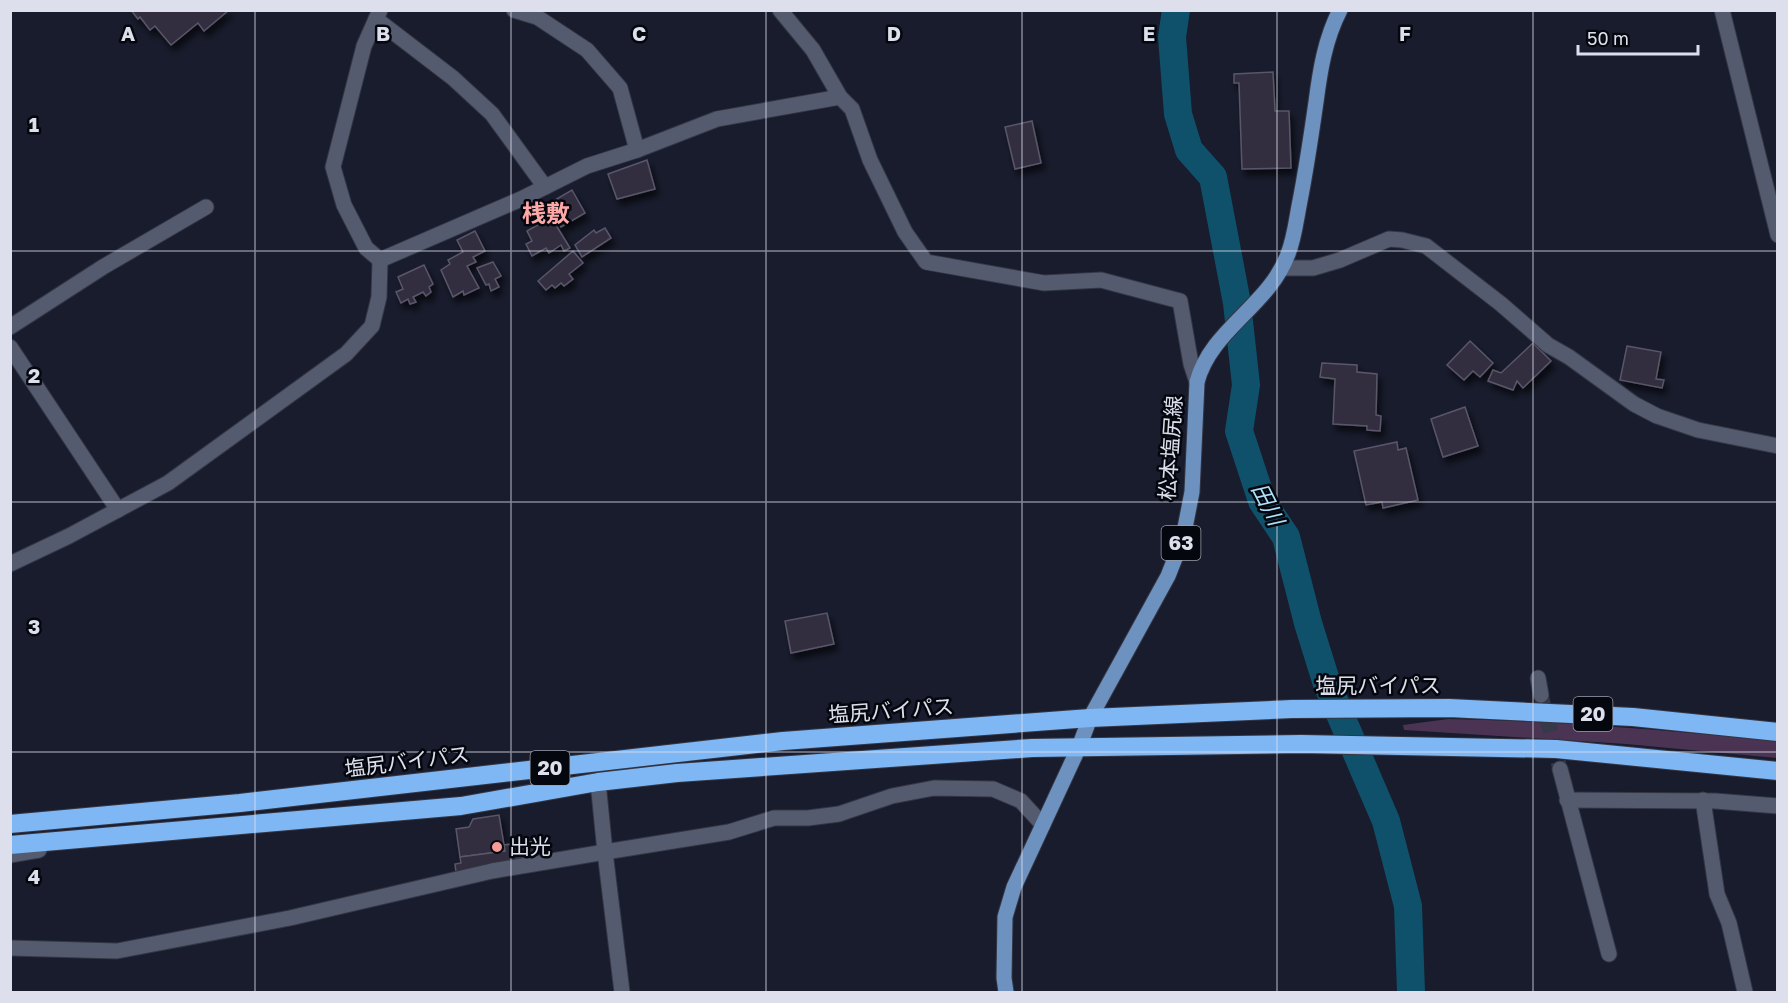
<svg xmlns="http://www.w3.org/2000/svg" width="1788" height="1003" font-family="'Golos Text','Noto Sans JP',sans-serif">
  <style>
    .green { fill: #4a3353 }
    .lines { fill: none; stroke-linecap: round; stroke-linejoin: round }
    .river { stroke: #0f516a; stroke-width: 28 }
    .building { fill: #312d3f; stroke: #5a566a; stroke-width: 1.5; filter: url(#shadow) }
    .minor-tunnel { stroke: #363949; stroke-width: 15; stroke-dasharray: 15 8; stroke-linecap: butt }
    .minor-casing { stroke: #343644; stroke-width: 17 }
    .major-casing { stroke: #343644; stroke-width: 17 }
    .highway-casing { stroke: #343644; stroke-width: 20 }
    .minor { stroke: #555b6f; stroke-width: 15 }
    .major { stroke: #6e92bf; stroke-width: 15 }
    .highway { stroke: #7fb7f4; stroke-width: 18 }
    .grid { fill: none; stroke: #dde0ec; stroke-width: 1.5; stroke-opacity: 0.55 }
    .poi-dot { fill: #f59b99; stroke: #05070e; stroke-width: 2 }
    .labels { text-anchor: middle; stroke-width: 5; stroke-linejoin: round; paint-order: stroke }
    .shield { fill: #05070e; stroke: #9c9fa9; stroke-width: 1.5 }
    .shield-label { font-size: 20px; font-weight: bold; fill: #dde0ec }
    .street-label { font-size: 21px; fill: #dde0ec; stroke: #05070e }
    .poi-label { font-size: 21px; fill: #dde0ec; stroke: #05070e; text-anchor: start }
    .water-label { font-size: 22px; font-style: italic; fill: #aee1fa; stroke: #05070e }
    .quarter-label { font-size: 24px; font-weight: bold; fill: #fda9a7; stroke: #05070e }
    .grid-label { font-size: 20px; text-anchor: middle; font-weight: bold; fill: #dde0ec; stroke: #05070e; stroke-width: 5; stroke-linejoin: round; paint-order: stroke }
  </style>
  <defs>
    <filter id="shadow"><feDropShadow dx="3.5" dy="6" stdDeviation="3" flood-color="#0009"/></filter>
  </defs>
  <rect width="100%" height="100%" fill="#181c2c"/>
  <!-- green -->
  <path class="green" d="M1448,719C1558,721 1668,730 1777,741V758L1626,744L1404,730L1403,725Z"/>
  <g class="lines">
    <!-- river -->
    <path class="river" d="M1176,10L1172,37L1178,114L1189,150L1213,177L1237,303L1246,385L1239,431L1262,501L1286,537L1308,623L1327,684L1386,821L1408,906L1411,992"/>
  </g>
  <!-- building -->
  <g class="building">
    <path d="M131,10H229L204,31L198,23L171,45L155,26L150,30L140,17L138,19Z"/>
    <path d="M1273,72L1275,111H1289L1291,168L1242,169L1239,83H1234V74Z"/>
    <path d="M1032,121L1041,163L1015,169L1005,127Z"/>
    <path d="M647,160L655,189L617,199L608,174Z"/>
    <path d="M572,190L585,213L561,227L548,204Z"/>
    <path d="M551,217L570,248L564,251L561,245L549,253L546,248L532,256L526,244L532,241L527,231Z"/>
    <path d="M605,228L611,238L582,257L575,245L594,230L596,233Z"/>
    <path d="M475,231L485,251L473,257L476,262L467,266L479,288L464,295L463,291L453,297L441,270L450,264L448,260L463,252L457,240Z"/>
    <path d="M573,251L583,263L569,274L573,279L564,286L561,283L555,288L552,285L546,290L538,281Z"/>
    <path d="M493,262L501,276L495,279L499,287L491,291L489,284L486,285L477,268Z"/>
    <path d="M424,265L433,284L429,287L431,292L426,296L423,292L413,297L416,302L410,304L408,299L401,303L396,292L403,289L398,277Z"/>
    <path d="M1470,341L1493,363L1480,377L1473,371L1464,380L1447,365Z"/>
    <path d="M1533,343L1551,361L1523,388L1517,381L1513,390L1488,381L1493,370L1501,373Z"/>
    <path d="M1627,346L1661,352L1656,379L1664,380L1662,388L1620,380Z"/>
    <path d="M1322,363L1357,365V372L1377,374L1376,415L1381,416L1380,431L1367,430V426L1333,424L1335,379L1320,377Z"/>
    <path d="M1465,407L1478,446L1443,457L1431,419Z"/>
    <path d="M1397,442L1398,450L1406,448L1418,500L1383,508L1382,502L1366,505L1354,451Z"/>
    <path d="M827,613L834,644L791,653L785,621Z"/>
    <path d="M499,815L505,851L460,857L456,829L469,827L473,819Z"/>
    <path d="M536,841L538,861L456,872L455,864L461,863L460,857L505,851L504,845Z"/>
  </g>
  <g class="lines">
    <!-- minor-tunnel -->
    <path class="minor-tunnel" d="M1541,695L1560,769"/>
    <defs>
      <g id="minor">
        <path d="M514,10L537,17L587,50L620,88L637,150"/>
        <path d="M780,10L813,50L840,97L852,109L870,160L905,232L926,262L1044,283L1101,280L1180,301L1191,364L1197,382"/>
        <path d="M1722,10L1778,235"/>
        <path d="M376,19L453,78L492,114L545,187"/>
        <path d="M380,260L521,199L587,166L637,150L717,119L840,97"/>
        <path d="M380,260L366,248L344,205L333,167L364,46L380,10"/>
        <path d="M1283,268H1313L1340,260L1389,239L1402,240L1426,246L1501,304L1548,345L1569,357L1634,404L1657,416L1698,430L1778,446"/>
        <path d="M10,327L103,267L206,207"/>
        <path d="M10,347L118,510"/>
        <path d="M10,564L69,536L168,483L346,354L372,326L379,297L380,260"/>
        <path d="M1538,678L1541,695"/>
        <path d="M1560,769L1609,954"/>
        <path d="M1567,800L1715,801L1778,806"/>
        <path d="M1703,800L1717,894L1729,923L1745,992"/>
        <path d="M10,855L39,850"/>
        <path d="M10,948L117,951L290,918L492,871L605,852L598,782"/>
        <path d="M622,992L605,852L729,832L774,818H808L839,814L892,796L934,788L993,789L1021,801L1043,825"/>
      </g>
      <path id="major" d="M1006,992L1004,978L1005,917L1014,887L1079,747L1090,718L1168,576L1183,538L1192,492L1197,382C1211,329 1269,306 1288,254C1294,239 1296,222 1299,206C1306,171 1311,137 1316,102C1320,71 1325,39 1340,10"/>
      <g id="highway">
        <path d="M10,824L240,803L783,741L1090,718L1292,709L1449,708L1633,717L1778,732"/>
        <path d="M10,845L461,806L598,782L677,773L1032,748L1301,744L1556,749L1778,771"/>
      </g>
    </defs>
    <!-- minor casing -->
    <use href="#minor" class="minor-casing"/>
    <!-- major casing -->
    <use href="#major" class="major-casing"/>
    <!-- highway casing -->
    <use href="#highway" class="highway-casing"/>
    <!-- minor -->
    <use href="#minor" class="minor"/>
    <!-- major -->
    <use href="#major" class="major"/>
    <!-- highway -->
    <use href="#highway" class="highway"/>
  </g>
  <!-- grid -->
  <path class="grid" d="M255,10V992M511,10V992M766,10V992M1022,10V992M1277,10V992M1533,10V992M10,251H1778M10,502H1778M10,752H1778"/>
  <!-- markers -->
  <circle class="poi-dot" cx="497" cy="847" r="6"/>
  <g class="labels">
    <!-- shield labels -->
    <g class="shield">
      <rect x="1161.5" y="526" width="39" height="34" rx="4.5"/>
      <rect x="1573.5" y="697" width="39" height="34" rx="4.5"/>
      <rect x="530.5" y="751" width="39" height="34" rx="4.5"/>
    </g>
    <g class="shield-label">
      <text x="1181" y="550">63</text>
      <text x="1593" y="721">20</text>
      <text x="550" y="775">20</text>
    </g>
    <!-- street labels -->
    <g class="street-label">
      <text transform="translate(1171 448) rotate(-86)" y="7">松本塩尻線</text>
      <text x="1378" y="693">塩尻バイパス</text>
      <text transform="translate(891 711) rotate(-4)" y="7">塩尻バイパス</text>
      <text transform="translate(407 762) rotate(-7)" y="7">塩尻バイパス</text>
    </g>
    <!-- poi labels -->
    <g class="poi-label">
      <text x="509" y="854">出光</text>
    </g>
    <!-- water labels -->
    <g class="water-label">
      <text transform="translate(1268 504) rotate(63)" y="8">田川</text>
    </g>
    <!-- quarter labels -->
    <g class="quarter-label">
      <text x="546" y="222">桟敷</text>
    </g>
  </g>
  <g class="grid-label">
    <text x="128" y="41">A</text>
    <text x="383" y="41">B</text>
    <text x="639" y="41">C</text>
    <text x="894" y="41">D</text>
    <text x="1149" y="41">E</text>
    <text x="1405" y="41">F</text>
    <text x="34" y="132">1</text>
    <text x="34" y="383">2</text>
    <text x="34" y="634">3</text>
    <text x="34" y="884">4</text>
  </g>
  <!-- border -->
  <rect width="1788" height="1003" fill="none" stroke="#dde0ec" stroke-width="24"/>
  <!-- scale -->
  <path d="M1578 45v9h120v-9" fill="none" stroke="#dde0ec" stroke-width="3"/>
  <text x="1587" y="45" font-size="18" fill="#dde0ec" stroke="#05070e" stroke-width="4.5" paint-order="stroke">50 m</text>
</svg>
